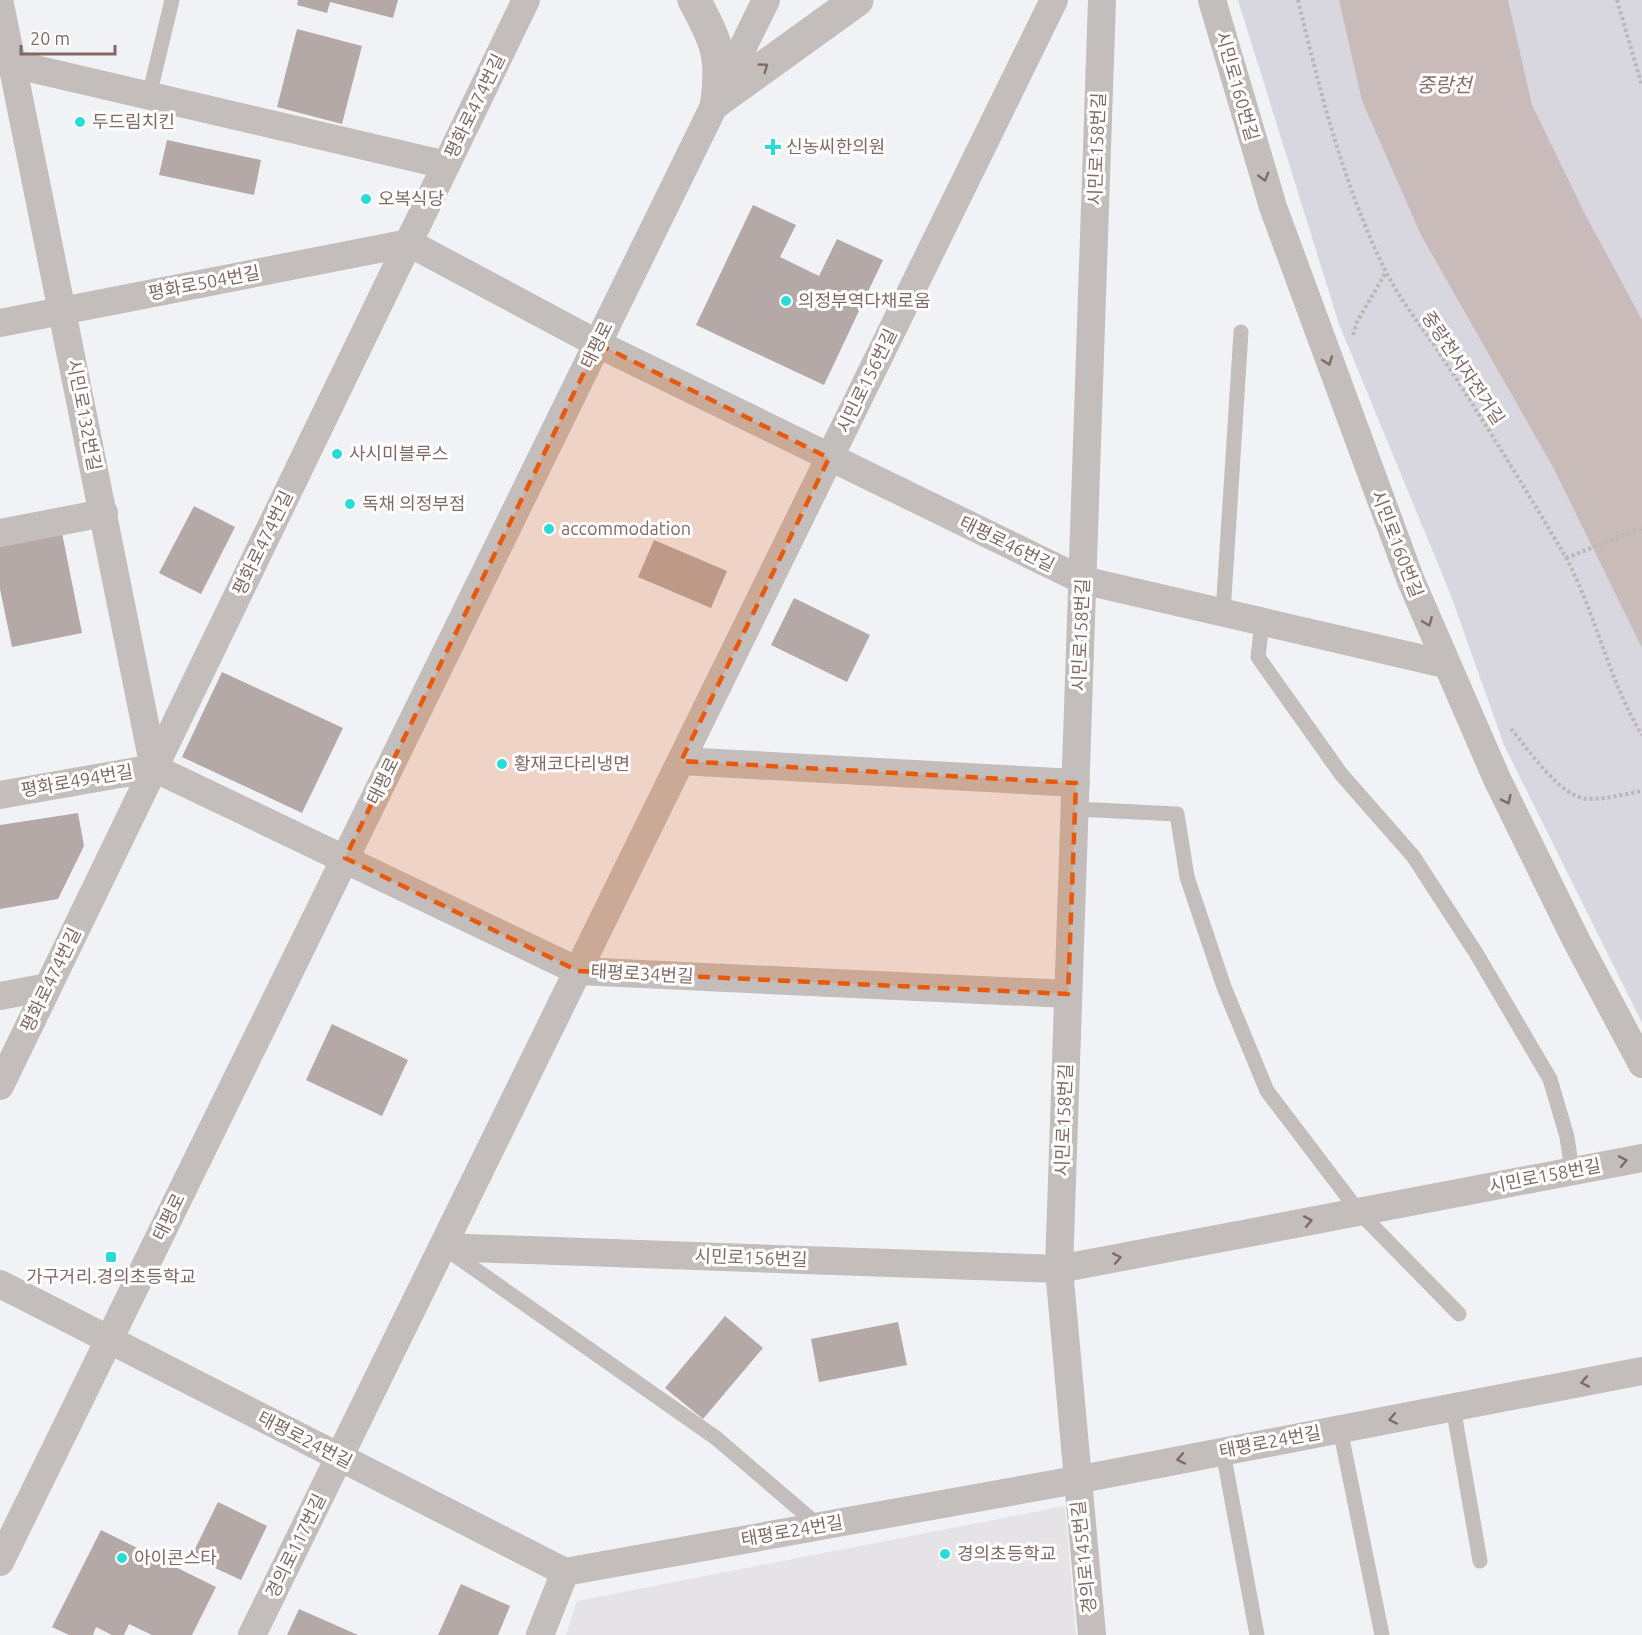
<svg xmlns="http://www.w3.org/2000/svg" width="1642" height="1635" font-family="Ubuntu,'Noto Sans KR',sans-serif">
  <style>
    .built { fill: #e5e3e5 }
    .green { fill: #d8d6df }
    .water { fill: #cabbbb }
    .building { fill: #b4a9a7 }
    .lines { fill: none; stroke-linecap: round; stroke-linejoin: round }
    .path { stroke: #bbb7b6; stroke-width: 4; stroke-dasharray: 3 3; stroke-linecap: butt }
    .service { stroke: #c3bdbb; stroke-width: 15 }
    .minor { stroke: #c3bdbb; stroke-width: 28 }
    .tertiary { stroke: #c3bdbb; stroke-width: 33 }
    .oneway { stroke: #816a65 }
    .marked { fill: #e8590c; fill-opacity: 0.2; stroke: #e8590c; stroke-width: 4.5; stroke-dasharray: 12 8; stroke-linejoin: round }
    .poi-dot { fill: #2bdbd8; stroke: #fff; stroke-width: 2 }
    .labels { text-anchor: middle; stroke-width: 6; stroke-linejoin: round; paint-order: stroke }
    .street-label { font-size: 18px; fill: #816a65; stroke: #fff }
    .poi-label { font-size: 18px; fill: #816a65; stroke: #fff; text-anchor: start }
    .water-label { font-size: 20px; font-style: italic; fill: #8c6b6b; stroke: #fff }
  </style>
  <rect width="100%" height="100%" fill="#f1f2f5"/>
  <!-- built -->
  <path class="built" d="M1065,1506L1076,1635H566L577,1601Z"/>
  <!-- green -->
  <path class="green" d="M1238,0H1642V1023L1504,745L1450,593L1339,324Z"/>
  <!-- water -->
  <path class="water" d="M1339,0H1508L1532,105L1585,214L1642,320V648L1554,469L1421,235L1362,101Z"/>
  <!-- building -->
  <g class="building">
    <path d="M298,0H398L393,18L330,2L327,13L297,5Z"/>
    <path d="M297,29L362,46L342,124L277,107Z"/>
    <path d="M167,140L261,160L254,195L159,175Z"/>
    <path d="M753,205L796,225L780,257L819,276L837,239L883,260L824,385L696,325Z"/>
    <path d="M194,506L235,527L201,594L159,573Z"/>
    <path d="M62,533L82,633L12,647L0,589V546Z"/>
    <path d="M654,540L727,571L711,608L638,577Z"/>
    <path d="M794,598L870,635L847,682L771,645Z"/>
    <path d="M222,672L343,728L302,813L182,757Z"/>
    <path d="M78,813L84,846L58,899L0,909V825Z"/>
    <path d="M332,1024L408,1060L382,1116L306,1080Z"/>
    <path d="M725,1316L763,1348L703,1419L665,1388Z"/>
    <path d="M898,1322L907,1365L819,1382L811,1339Z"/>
    <path d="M218,1502L267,1526L241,1580L191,1557Z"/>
    <path d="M101,1530L216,1587L192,1635H152L129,1624L124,1635H112L96,1627L93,1635H69L52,1627Z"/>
    <path d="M461,1584L510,1606L498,1635H438Z"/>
    <path d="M299,1609L358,1635H287Z"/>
  </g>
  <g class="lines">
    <!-- path -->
    <g class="path">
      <path d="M1298,0C1320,92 1344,187 1386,272C1403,305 1426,332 1446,363C1487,426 1527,491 1565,556C1596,613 1609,682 1642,735"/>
      <path d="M1617,0L1642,86"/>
      <path d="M1353,335L1357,322L1386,272"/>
      <path d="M1566,558L1642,528"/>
      <path d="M1511,729C1529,749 1561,800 1590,799C1607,799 1625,794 1642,791"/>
    </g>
    <!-- service -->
    <g class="service">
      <path d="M149,96L172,0"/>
      <path d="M1223,613L1241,332"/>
      <path d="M1262,622L1258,657L1341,774L1413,856L1476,953L1550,1079L1567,1137L1572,1171"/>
      <path d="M1075,809L1177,814L1187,877L1224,987L1267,1091L1359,1212L1459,1314"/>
      <path d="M449,1251L716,1438L819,1526"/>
      <path d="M1453,1407L1480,1561"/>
      <path d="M1340,1429L1382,1635"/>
      <path d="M1223,1452L1257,1635"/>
    </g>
    <!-- minor -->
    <g class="minor">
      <path d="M1212,0L1273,207L1411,581L1497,779L1576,940L1642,1064"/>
      <path d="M0,4L154,768"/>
      <path d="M0,61L446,165"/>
      <path d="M0,323L409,243L598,344L1082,580L1445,664"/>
      <path d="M0,533L104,513"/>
      <path d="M681,761L1076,783"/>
      <path d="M154,768L578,971L1068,994"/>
      <path d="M0,795L154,768"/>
      <path d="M0,996L48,987"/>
      <path d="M0,1086L526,0"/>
      <path d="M443,1247L1059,1269L1642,1158"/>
      <path d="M0,1284L565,1572L1076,1480L1642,1371"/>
      <path d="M0,1562L766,0"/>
      <path d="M252,1635L1054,0"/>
      <path d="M540,1635L565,1572"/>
      <path d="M1092,1635L1059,1269L1102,0"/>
    </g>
    <!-- tertiary -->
    <g class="tertiary">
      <path d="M694,0C716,40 723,56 717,101"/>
      <path d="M717,101L857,0"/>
    </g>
  </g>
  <!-- one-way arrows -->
  <defs><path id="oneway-chevron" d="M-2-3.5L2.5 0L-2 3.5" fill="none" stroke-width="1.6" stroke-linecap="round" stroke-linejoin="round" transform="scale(1.5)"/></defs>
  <g class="oneway">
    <use href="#oneway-chevron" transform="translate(764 67) rotate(-36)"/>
    <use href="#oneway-chevron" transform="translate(1264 177) rotate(74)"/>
    <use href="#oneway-chevron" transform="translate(1328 361) rotate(70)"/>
    <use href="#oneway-chevron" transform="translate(1428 622) rotate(68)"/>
    <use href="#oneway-chevron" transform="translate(1507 800) rotate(64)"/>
    <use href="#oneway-chevron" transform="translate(1623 1161) rotate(-11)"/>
    <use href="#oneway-chevron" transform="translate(1308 1221) rotate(-11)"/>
    <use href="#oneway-chevron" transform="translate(1117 1258) rotate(-11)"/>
    <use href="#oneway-chevron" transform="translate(1585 1382) rotate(169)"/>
    <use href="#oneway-chevron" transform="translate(1393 1419) rotate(169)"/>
    <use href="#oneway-chevron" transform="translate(1181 1459) rotate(169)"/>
  </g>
  <!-- marked area -->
  <path class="marked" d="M598,344L829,458L681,761L1076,783L1068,994L578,971L345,858Z"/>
  <!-- markers -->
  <g class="poi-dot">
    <circle cx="80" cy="122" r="6"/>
    <path d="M770 138h6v6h6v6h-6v6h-6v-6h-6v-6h6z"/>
    <circle cx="366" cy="199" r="6"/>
    <circle cx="786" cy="301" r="6"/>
    <circle cx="337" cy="454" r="6"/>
    <circle cx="350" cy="504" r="6"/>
    <circle cx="549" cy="529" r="6"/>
    <circle cx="502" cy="764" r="6"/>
    <rect x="105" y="1251" width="12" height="12" rx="3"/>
    <circle cx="945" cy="1554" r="6"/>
    <circle cx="122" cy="1558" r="6"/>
  </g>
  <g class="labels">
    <!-- street labels -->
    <g class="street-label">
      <text transform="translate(1237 86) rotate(74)" y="6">시민로160번길</text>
      <text transform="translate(475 106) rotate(-64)" y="6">평화로474번길</text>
      <text transform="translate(1097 149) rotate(-88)" y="6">시민로158번길</text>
      <text transform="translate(204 283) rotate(-11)" y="6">평화로504번길</text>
      <text transform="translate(597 345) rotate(-64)" y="6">태평로</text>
      <text transform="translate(1463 368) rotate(56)" y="6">중랑천서자전거길</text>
      <text transform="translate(867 381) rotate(-64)" y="6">시민로156번길</text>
      <text transform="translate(84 415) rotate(79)" y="6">시민로132번길</text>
      <text transform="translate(263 543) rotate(-64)" y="6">평화로474번길</text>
      <text transform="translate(1007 544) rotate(26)" y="6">태평로46번길</text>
      <text transform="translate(1397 544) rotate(69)" y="6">시민로160번길</text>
      <text transform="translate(1081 635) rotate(-88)" y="6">시민로158번길</text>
      <text transform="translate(77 781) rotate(-10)" y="6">평화로494번길</text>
      <text transform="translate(383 781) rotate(-64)" y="6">태평로</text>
      <text transform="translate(642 974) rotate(3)" y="6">태평로34번길</text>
      <text transform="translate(51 980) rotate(-64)" y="6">평화로474번길</text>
      <text transform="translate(1064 1120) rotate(-88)" y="6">시민로158번길</text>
      <text transform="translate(1545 1176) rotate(-11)" y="6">시민로158번길</text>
      <text transform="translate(169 1217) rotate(-64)" y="6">태평로</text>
      <text transform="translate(751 1258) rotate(2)" y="6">시민로156번길</text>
      <text transform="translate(305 1440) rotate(27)" y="6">태평로24번길</text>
      <text transform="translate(1270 1442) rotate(-11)" y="6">태평로24번길</text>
      <text transform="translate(792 1531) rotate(-10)" y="6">태평로24번길</text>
      <text transform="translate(296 1546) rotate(-64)" y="6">경의로117번길</text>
      <text transform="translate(1084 1557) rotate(-96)" y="6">경의로145번길</text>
    </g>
    <!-- poi labels -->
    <g class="poi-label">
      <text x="92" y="128">두드림치킨</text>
      <text x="786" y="153">신농씨한의원</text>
      <text x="378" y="205">오복식당</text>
      <text x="798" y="307">의정부역다채로움</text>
      <text x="349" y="460">사시미블루스</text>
      <text x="362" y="510">독채 의정부점</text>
      <text x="561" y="535">accommodation</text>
      <text x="514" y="770">황재코다리냉면</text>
      <text x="111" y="1283" text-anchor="middle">가구거리.경의초등학교</text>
      <text x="957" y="1560">경의초등학교</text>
      <text x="134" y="1564">아이콘스타</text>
    </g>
    <!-- water labels -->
    <g class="water-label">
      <text x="1444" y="92">중랑천</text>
    </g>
  </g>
  <!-- scale -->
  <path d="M21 45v9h94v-9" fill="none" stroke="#816a65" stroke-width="3"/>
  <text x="30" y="45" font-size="18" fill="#816a65" stroke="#ffffff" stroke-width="4.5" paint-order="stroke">20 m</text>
</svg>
